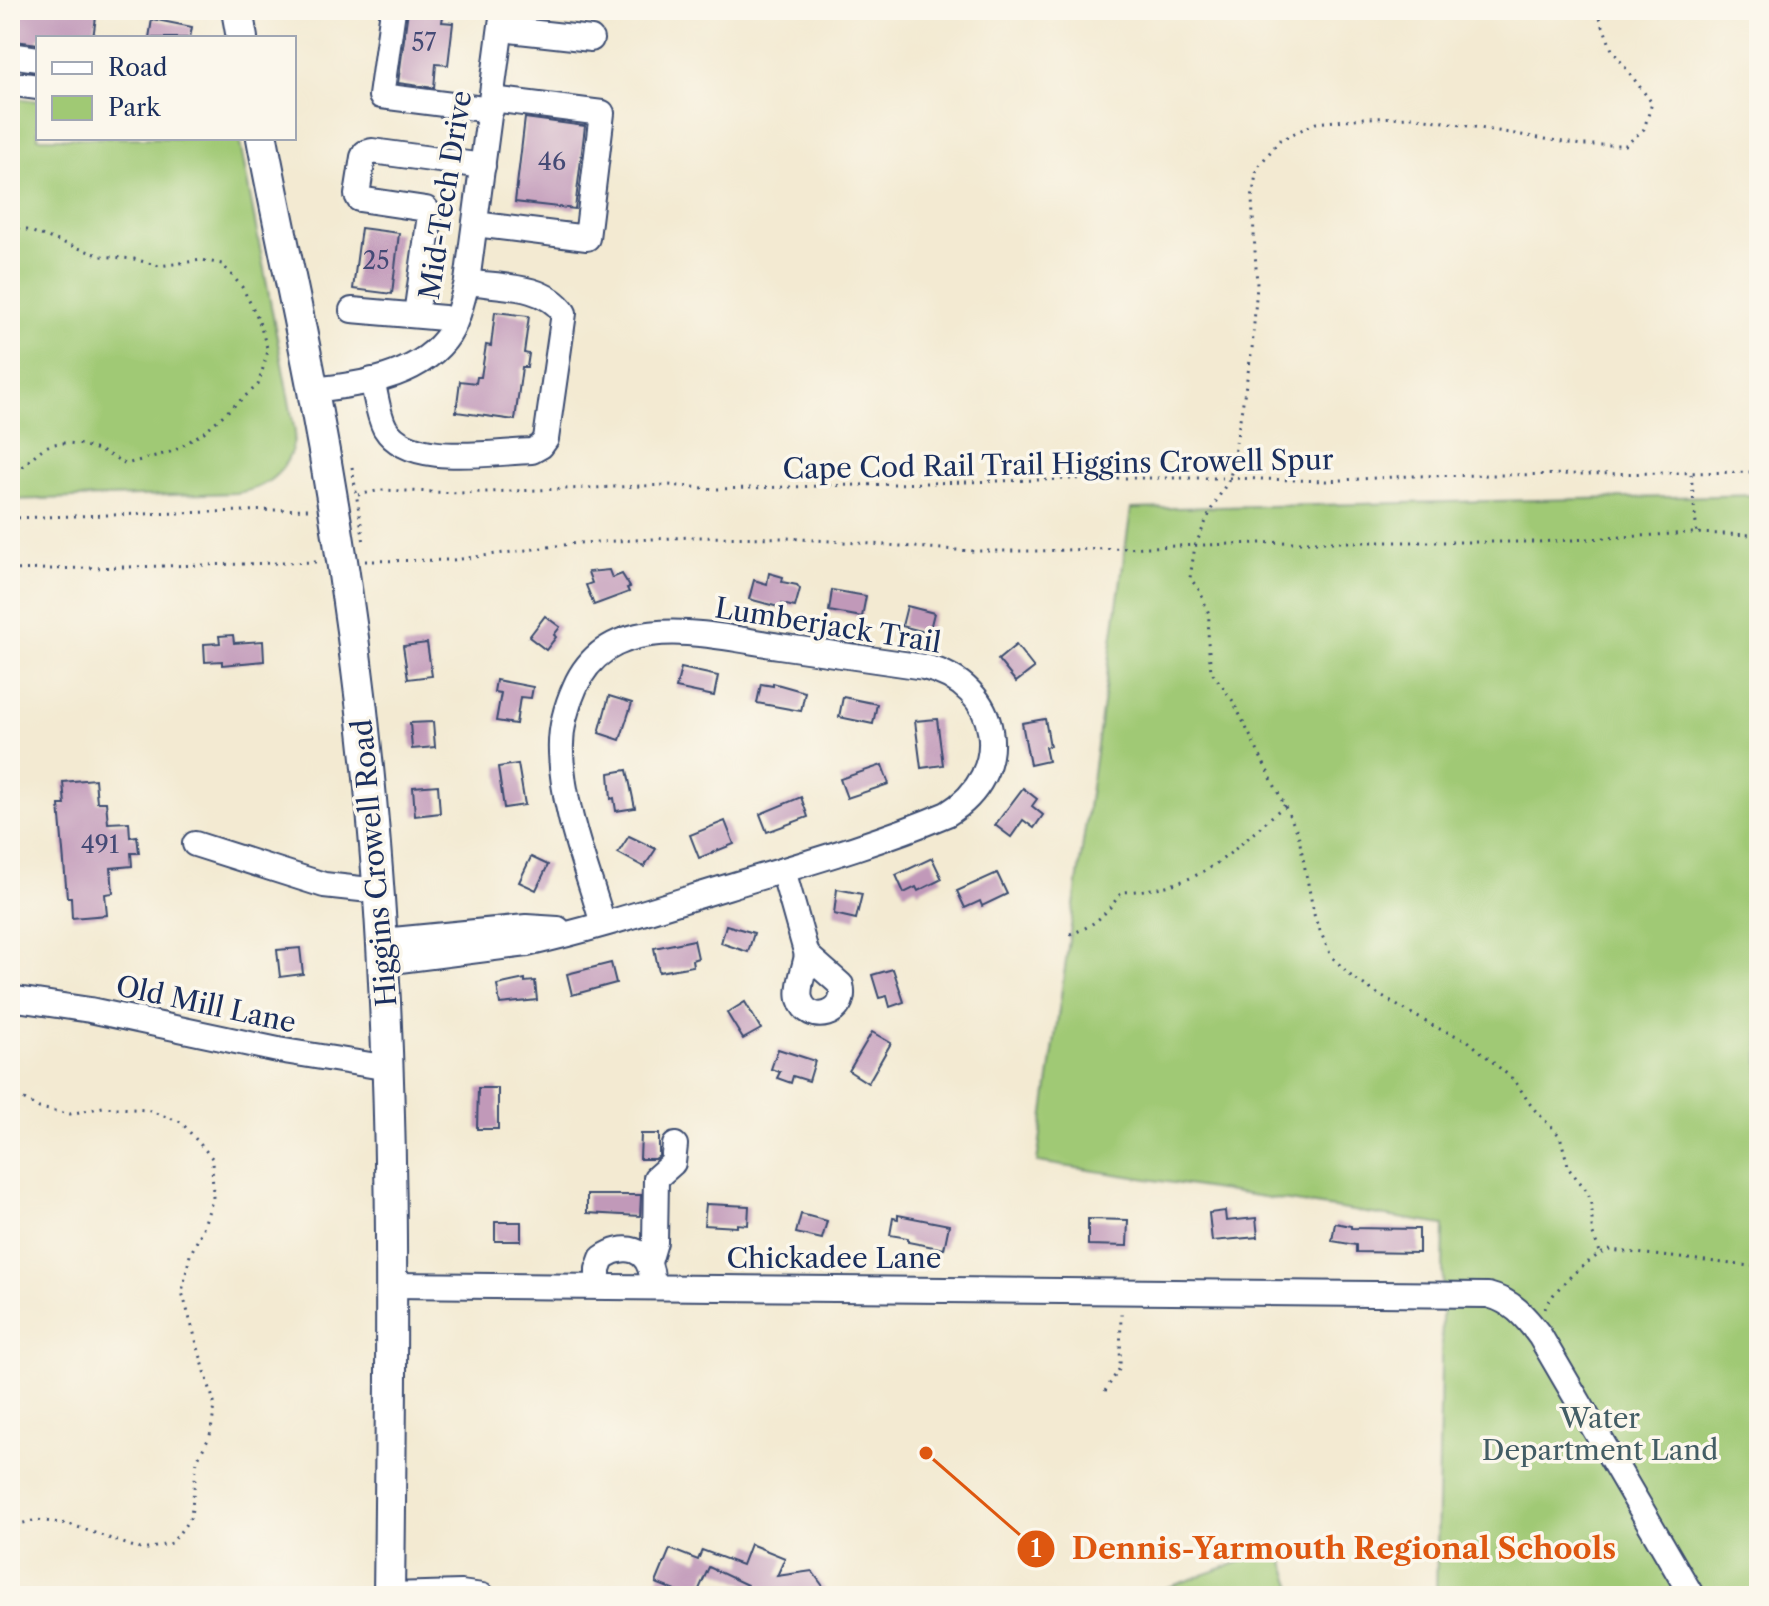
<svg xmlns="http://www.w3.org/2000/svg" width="1769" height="1606" font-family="'Libre Caslon Text',serif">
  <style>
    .green { fill: #a0c974; stroke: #5e7c69; stroke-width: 2 }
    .building { fill: #c199b9 }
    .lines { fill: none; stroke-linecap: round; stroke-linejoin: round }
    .minor-casing { stroke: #3b4b6f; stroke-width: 28 }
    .major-casing { stroke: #3b4b6f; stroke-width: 34 }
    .path { stroke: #3b4b6f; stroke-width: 3; stroke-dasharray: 2 6; stroke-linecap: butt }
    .minor { stroke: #fff; stroke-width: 24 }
    .major { stroke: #fff; stroke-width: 30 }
    .labels { text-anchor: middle; stroke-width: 7; stroke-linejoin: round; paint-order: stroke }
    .number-label { font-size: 24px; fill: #444a75 }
    .street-label { font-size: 28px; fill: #1b2f5e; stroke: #fbf7ec }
    .park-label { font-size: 28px; fill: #435d65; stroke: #fbf7ec }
    .leader { fill: none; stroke: #de5710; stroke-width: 3 }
    .callout-dot { fill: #de5710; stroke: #fbf7ec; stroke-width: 3 }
    .mark-label { font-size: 24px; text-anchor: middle; font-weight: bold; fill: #fff }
    .callout-label { font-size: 30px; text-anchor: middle; font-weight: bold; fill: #de5710; stroke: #fbf7ec; stroke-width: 7; stroke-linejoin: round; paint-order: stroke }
  </style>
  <rect width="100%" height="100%" fill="#fbf7ec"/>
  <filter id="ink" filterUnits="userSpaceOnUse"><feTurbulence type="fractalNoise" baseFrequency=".0125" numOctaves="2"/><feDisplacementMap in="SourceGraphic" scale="16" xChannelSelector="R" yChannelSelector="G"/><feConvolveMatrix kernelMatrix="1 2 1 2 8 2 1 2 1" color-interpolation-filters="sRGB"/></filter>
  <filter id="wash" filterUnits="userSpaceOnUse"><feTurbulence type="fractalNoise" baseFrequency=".006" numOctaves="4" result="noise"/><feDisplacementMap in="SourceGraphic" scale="32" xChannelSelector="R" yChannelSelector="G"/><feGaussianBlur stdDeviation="1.8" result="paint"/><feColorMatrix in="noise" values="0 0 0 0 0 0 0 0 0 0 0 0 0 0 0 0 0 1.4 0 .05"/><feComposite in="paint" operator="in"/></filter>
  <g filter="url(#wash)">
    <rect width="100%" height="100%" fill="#f3ead2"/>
    <!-- green -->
    <g class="green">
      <path d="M10,97L38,101V138H239L295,432C292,467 270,489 235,493L10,500Z"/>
      <path d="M1759,495V1596H1436L1444,1225L1037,1162L1131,509Z"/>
      <path d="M1279,1548L1296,1596H1166L1163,1589Z"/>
    </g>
    <g id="blocks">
      <!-- building -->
      <g class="building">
        <path d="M20,10H97L93,38H38V44L15,41Z"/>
        <path d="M408,10H444L442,22L453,23L448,65L436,64L434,88L398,83Z"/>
        <path d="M152,19L192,27L190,38H149Z"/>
        <path d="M525,118L585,126L575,209L515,202Z"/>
        <path d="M361,228L399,233L392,294L353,289Z"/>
        <path d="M495,312L529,316L524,353L529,354L527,367H522L515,420L456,412L460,381L476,383L477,377H481L486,345L491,346Z"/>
        <path d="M609,570L612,578L622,574L630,587L627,588L629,592L594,605L586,585L592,583L588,572Z"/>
        <path d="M769,573L783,577L782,582L797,585L800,589L795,607L782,604V608L749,599L754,580L767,584Z"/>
        <path d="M832,590L866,596L862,617L829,611Z"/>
        <path d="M907,606L934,613L929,633L902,626Z"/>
        <path d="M545,616L560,627L554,635L556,637L546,650L529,637Z"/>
        <path d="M233,635L234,643L263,641L264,661L222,665V661L205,662L204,644L220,643L219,636Z"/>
        <path d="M427,643L432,676L408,679L403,646Z"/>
        <path d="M1016,645L1034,668L1016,682L998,660Z"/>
        <path d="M681,668L718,676L714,696L676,688Z"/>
        <path d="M496,680L533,687L531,698L520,697L516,724L496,721L501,693L494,692Z"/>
        <path d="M773,683L805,692L801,711L757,703L761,684L773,686Z"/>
        <path d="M609,696L632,703L620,740L599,733Z"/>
        <path d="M843,697L877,704L873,724L839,717Z"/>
        <path d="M937,719L943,765L921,768L915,721Z"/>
        <path d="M1045,719L1050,746L1045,747L1048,761L1030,765L1022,723Z"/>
        <path d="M433,722L435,747L412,749L410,723Z"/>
        <path d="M518,764L525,805L504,808L498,767Z"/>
        <path d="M882,765L889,784L847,798L840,779Z"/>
        <path d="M627,770L635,808L616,811L614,798L611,799L609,773Z"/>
        <path d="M95,779L97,802H106L108,823L129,822L130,837L137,836L139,853H131L132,866L111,868L113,893L105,894L107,915L72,918L71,897H67L59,805H65L63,782Z"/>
        <path d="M438,785L440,813L415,816L413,787Z"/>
        <path d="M1023,788L1037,799L1032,806L1043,815L1034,828L1023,820L1011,837L995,825Z"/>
        <path d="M801,797L808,817L767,832L760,814Z"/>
        <path d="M725,821L734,844L699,858L690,835Z"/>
        <path d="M629,836L656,849L644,867L618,853Z"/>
        <path d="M531,857L548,865L536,890L519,882Z"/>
        <path d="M932,858L942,879L918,891L916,887L904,893L896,875Z"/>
        <path d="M997,873L1007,894L982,906L980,901L965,908L957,891Z"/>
        <path d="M837,889L862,894L856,919L834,914Z"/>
        <path d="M726,925L754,933L748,952L721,943Z"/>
        <path d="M694,940L698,958L692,960L693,966L659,972L654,948Z"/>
        <path d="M300,948L303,974L280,977L277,950Z"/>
        <path d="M611,963L616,983L572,995L567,974Z"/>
        <path d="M893,969L904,1002L890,1007L887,996L879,998L872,975Z"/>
        <path d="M525,979V982L535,981L537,1000L500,1004L497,985Z"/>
        <path d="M745,1002L761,1029L743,1039L727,1013Z"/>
        <path d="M872,1032L891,1043L868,1083L849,1071Z"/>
        <path d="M778,1049L815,1061L809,1081L793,1076L791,1083L777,1078L780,1072L771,1069Z"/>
        <path d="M478,1088H498V1129H477Z"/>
        <path d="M641,1134H659V1156L655,1159H640Z"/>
        <path d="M587,1195H641L640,1216L587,1213Z"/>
        <path d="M706,1204L749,1206L748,1225L737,1224V1227L704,1225Z"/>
        <path d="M1225,1211L1226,1221L1256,1218L1258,1237L1212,1241L1209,1213Z"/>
        <path d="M801,1214L827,1221L822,1239L796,1233Z"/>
        <path d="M898,1215L949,1225L944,1249L908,1242V1238L890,1235L893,1218L898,1219Z"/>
        <path d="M1088,1219L1128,1220L1127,1246L1088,1245Z"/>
        <rect x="495" y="1222" width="26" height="19"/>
        <path d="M1335,1223L1351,1226V1228L1419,1229V1253L1356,1252V1245L1332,1241Z"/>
        <path d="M750,1544L785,1558L777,1576L812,1571L830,1596H771L761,1591L759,1595L745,1588L747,1585L709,1567L696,1596H680L681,1593L656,1583L670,1549L698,1560L702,1550L742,1565Z"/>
      </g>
    </g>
  </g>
  <g filter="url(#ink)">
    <use href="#blocks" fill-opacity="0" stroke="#3b4b6f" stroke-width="2"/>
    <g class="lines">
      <defs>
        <g id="minor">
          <path d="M393,10L381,96L491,110"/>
          <path d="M501,29L591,39"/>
          <path d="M10,55L38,59"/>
          <path d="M23,85L38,87"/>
          <path d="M475,224L587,238L602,113L492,99"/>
          <path d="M352,310L444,318L454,321"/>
          <path d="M416,315L430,215L426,209L359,199L357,195L363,157L365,153L372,151L483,166"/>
          <path d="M372,380C376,395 378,415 385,428C409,468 491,452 532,451L541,446L546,439L564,313C544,284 500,287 467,282"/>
          <path d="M313,390C357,385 415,378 445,340C457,325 462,301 467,282L503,10"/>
          <path d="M195,844L324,885L379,891"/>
          <path d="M783,870L807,955"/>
          <path d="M383,941L526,927L558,929"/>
          <path d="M807,955L841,985C849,1016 808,1026 800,999C797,987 805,968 807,955Z"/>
          <path d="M384,962L527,944C594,929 661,907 727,887C800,865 876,844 947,814C1015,773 1002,685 924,667C876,660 827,653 779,646C712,636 610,607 575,687C566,707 560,730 561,752C563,812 587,868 603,924"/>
          <path d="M10,998L90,1010L278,1050L389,1068"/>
          <path d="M649,1262L655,1242L656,1178L673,1163L675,1145"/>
          <path d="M391,1285L1488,1295C1512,1301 1525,1316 1540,1336L1692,1596"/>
          <path d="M598,1286V1269L602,1258C624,1242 649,1248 652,1277"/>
          <path d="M389,1595L461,1593L482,1596"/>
        </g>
        <g id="major">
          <path d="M237,10L242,38"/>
          <path d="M262,138C278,223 297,306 313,391C340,533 361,678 373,822C396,1079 392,1338 389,1596"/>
        </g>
      </defs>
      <!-- minor casing -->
      <use href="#minor" class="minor-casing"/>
      <!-- major casing -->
      <use href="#major" class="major-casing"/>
      <!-- path -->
      <g class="path">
        <path d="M1597,10L1612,50L1652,103L1644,129L1626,145H1581L1414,117L1365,118L1316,123L1280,140L1257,168L1252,199L1257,285L1252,349L1230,478L1212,508L1195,546L1190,578L1200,591L1209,614L1208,642L1211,671L1233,701L1298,833L1315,919L1331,956L1351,976L1379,995L1435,1027L1467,1040L1515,1081L1532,1107L1560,1136L1569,1169L1588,1192L1592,1208V1232L1600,1252"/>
        <path d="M10,229L27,230L101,256L134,259L159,266L202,260L222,264L242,287L258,318L268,351L258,385L204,432L174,451L126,464C105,452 70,435 46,447C32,454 24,469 10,475"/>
        <path d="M352,467L364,543"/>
        <path d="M1691,474L1697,534"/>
        <path d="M358,495L381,490L460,493L668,485L716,489L1107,478H1230L1325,481L1410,476L1759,472"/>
        <path d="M10,518L310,509"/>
        <path d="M365,561L453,560L578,543L692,537L787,538L971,551H1038L1287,542H1537L1690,533L1759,535"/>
        <path d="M10,570L318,562"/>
        <path d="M1070,934C1096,926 1106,913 1122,892C1205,888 1227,855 1285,805"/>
        <path d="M10,1092L39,1108L70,1114L103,1107L147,1110L181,1122L212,1158L213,1198L202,1231L190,1255L182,1292L215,1406L210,1436L197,1460L191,1517L172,1543L143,1550L69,1524L37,1520L10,1526"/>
        <path d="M1545,1309C1550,1292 1592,1254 1610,1250L1759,1267"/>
        <path d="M1105,1391L1120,1368L1121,1311"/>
      </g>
      <!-- minor -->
      <use href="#minor" class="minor"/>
      <!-- major -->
      <use href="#major" class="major"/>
    </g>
  </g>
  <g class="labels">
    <!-- number labels -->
    <g class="number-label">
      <text x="424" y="51">57</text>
      <text x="552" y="170">46</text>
      <text x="376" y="269">25</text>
      <text x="100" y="853">491</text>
    </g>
    <!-- street labels -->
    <g class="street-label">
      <text transform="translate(445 195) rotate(-81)" y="10">Mid-Tech Drive</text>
      <text transform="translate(1058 464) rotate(-1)" y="10">Cape Cod Rail Trail Higgins Crowell Spur</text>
      <text transform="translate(828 625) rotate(9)" y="10">Lumberjack Trail</text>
      <text transform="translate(374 863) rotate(-95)" y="10">Higgins Crowell Road</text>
      <text transform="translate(206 1004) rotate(12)" y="10">Old Mill Lane</text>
      <text x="834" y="1268">Chickadee Lane</text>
    </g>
    <!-- park labels -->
    <g class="park-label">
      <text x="1600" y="1428">Water<tspan x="1600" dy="32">Department Land</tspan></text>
    </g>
  </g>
  <!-- callouts -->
  <path class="leader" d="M926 1453L1036 1549"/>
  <g class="callout-dot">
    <circle cx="926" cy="1453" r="8"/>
    <circle cx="1036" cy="1549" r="20"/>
  </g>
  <g class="mark-label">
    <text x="1036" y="1557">1</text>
  </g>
  <g class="callout-label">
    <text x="1344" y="1559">Dennis-Yarmouth Regional Schools</text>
  </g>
  <!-- margin -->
  <rect width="1769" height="1606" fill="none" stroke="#fbf7ec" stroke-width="40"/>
  <!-- legend -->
  <rect x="36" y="36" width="260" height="104" fill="#fbf7ec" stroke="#a1a7b3" stroke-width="2"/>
  <rect x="52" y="62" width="40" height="12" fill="#ffffff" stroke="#a1a7b3" stroke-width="2"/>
  <text x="108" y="76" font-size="24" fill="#1b2f5e">Road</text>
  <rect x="52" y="96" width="40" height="24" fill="#a0c974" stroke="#a1a7b3" stroke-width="2"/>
  <text x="108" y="116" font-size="24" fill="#1b2f5e">Park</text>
</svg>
